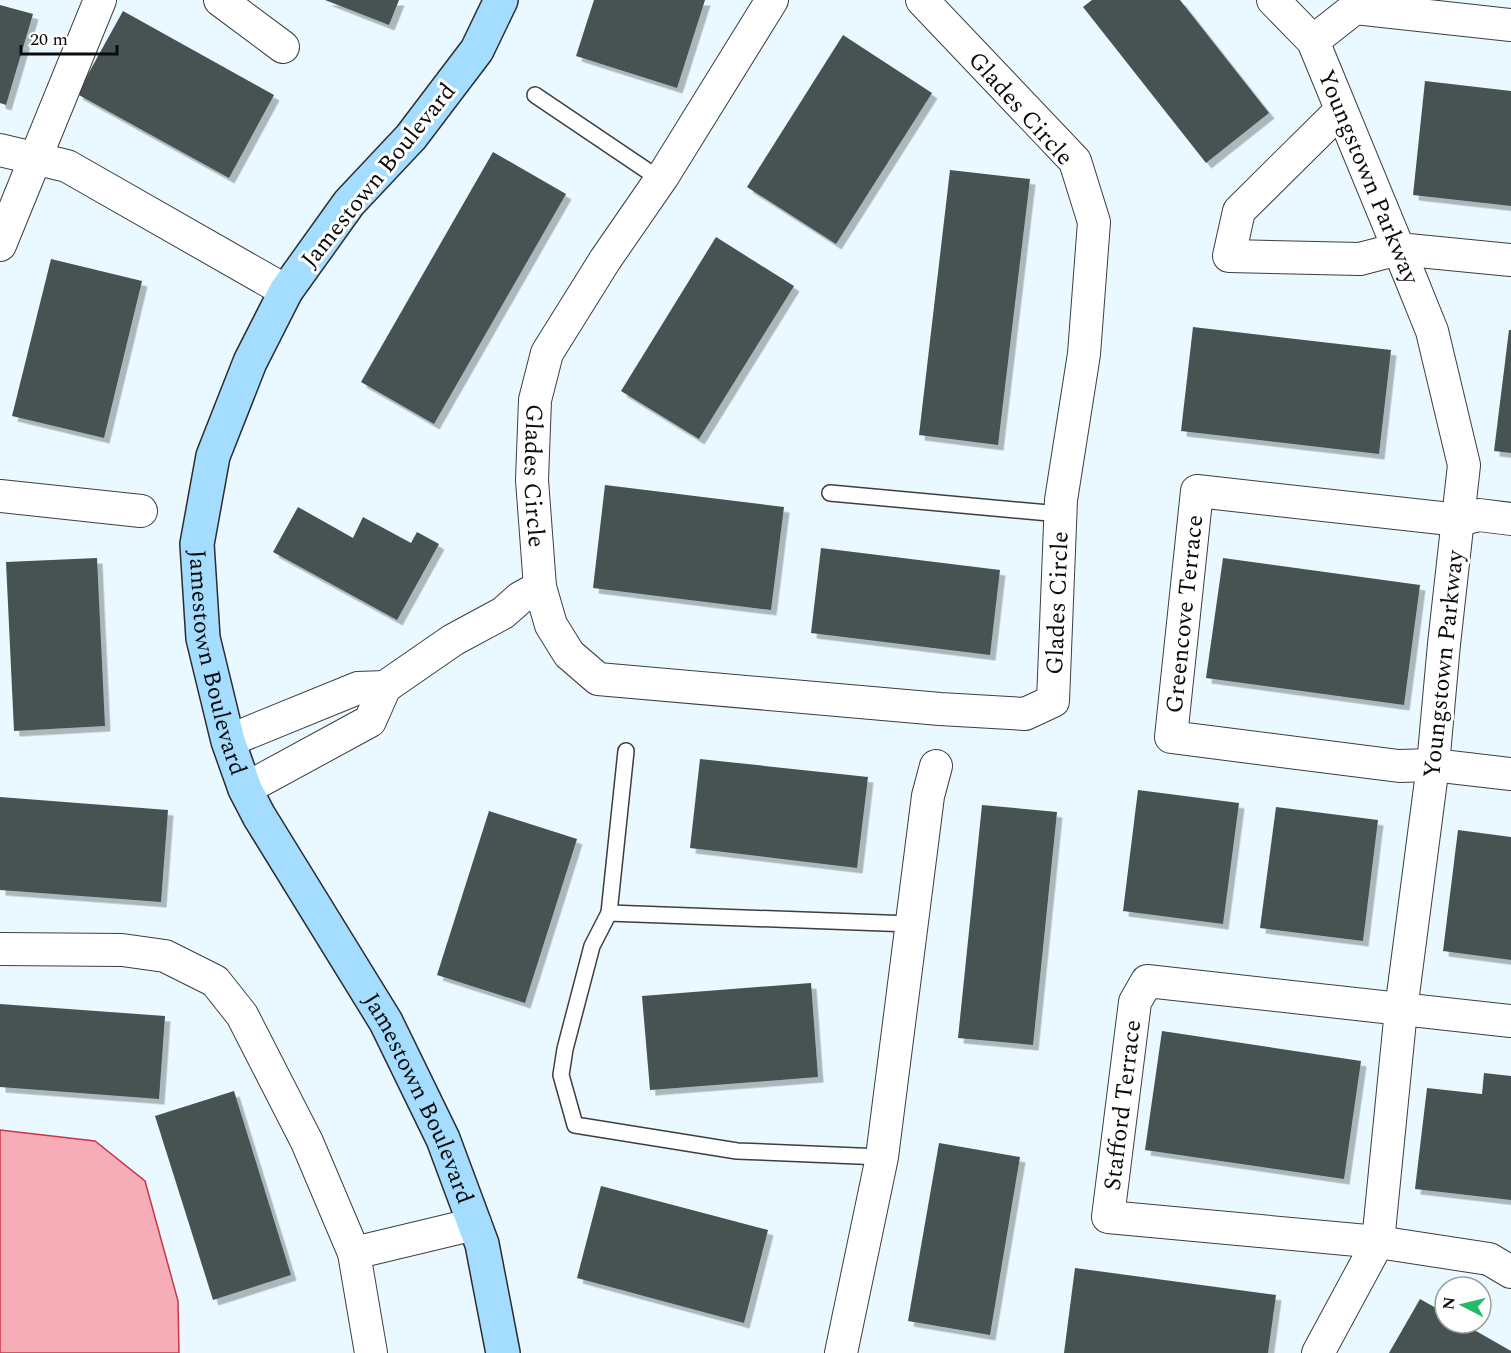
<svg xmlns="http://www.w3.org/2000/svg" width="1511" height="1353" font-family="Spectral,serif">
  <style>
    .water { fill: #f6adb8; stroke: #cd3446; stroke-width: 1.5 }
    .building { fill: #475352; filter: url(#shadow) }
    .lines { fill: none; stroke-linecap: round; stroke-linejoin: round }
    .lane-casing { stroke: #3e3e3e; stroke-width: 18 }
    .street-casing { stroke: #3e3e3e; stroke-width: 34 }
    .secondary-casing { stroke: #2d2d2d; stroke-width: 36 }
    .lane { stroke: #fff; stroke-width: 15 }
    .street { stroke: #fff; stroke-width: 32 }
    .secondary { stroke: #a4ddff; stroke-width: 33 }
    .labels { text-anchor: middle; stroke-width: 6; stroke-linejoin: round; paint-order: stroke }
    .street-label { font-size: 24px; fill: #0b0b0b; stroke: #fff }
  </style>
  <defs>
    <filter id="shadow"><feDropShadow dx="5.5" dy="5.5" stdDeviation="0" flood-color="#0004"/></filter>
  </defs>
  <rect width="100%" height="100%" fill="#e9f9ff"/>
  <!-- water -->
  <path class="water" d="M0,1130L95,1141L145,1181L178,1301L179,1353H0Z"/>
  <!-- building -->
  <g class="building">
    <path d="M325,0H399L389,25Z"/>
    <path d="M594,0H705L677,88L576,56Z"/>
    <path d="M1092,0H1180L1269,113L1206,163L1083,7Z"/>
    <path d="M0,5L33,14L6,105L0,103Z"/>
    <path d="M123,11L274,95L229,178L77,94Z"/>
    <path d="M843,35L932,93L836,244L747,187Z"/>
    <path d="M1425,81L1511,91V206L1413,195Z"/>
    <path d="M493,152L566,194L434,424L361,382Z"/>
    <path d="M950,170L1030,179L998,445L919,435Z"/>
    <path d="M716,237L794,286L699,439L621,391Z"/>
    <path d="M51,259L142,281L104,438L12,416Z"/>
    <path d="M1193,327L1391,350L1379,454L1181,431Z"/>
    <path d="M1509,330H1511V453L1494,451Z"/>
    <path d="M605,485L784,507L771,610L593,588Z"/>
    <path d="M298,507L353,538L363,517L411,543L417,532L439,544L397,620L273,552Z"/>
    <path d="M821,548L1000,570L990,655L811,633Z"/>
    <path d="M97,558L105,726L14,731L6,562Z"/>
    <path d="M1223,558L1420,585L1404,705L1206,678Z"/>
    <path d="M700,759L868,777L857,868L690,848Z"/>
    <path d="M1138,790L1239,803L1223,924L1123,911Z"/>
    <path d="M0,797L168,810L161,902L0,890Z"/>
    <path d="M982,805L1057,812L1033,1045L958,1038Z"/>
    <path d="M1276,807L1378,820L1363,941L1260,928Z"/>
    <path d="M489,811L577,839L525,1003L437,975Z"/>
    <path d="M1458,830L1511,837V960L1443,951Z"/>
    <path d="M811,983L818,1077L650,1090L642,996Z"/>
    <path d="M0,1004L165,1016L159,1099L0,1087Z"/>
    <path d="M1162,1031L1361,1061L1344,1179L1145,1150Z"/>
    <path d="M1484,1073L1511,1076V1200L1415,1189L1427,1088L1482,1094Z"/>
    <path d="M234,1091L291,1275L213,1300L155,1116Z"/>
    <path d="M939,1143L1020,1157L990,1335L908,1321Z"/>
    <path d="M601,1186L768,1230L744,1323L577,1278Z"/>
    <path d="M1075,1268L1276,1295L1268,1353H1064Z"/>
    <path d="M1420,1299L1445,1313V1323H1462L1511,1351V1353H1389Z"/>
  </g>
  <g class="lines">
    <defs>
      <g id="lane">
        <path d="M535,95L661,180"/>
        <path d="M830,493L1060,514"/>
        <path d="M626,751L609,913L592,946L565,1049L561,1075L575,1125L737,1151L882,1157"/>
        <path d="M609,913L911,924"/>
      </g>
      <g id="street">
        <path d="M220,0L283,47"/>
        <path id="s1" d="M772,0L663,176L605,260L547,353L535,400L532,480L540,587L551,625L569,654L598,679L940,709L1025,714L1053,701L1061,500L1084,354L1094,222L1075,161L922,0"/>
        <path id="s2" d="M1273,0L1313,41L1411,279L1432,331L1464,465L1444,644L1433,765L1401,1010L1378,1242L1318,1353"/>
        <path d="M1313,41L1355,8L1511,25"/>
        <path d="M1341,110L1239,211L1229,256L1360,259L1398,249L1511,260"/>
        <path d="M0,150L67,166L286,291"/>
        <path d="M0,245L100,0"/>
        <path d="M0,496L141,511"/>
        <path d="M1511,519L1479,515L1459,520L1197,491L1171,737L1399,766L1433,765L1511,774"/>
        <path d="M228,741L358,688L385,687"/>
        <path d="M245,789L370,721L385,687L453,640L503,613L520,598L540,587"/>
        <path d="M0,949L122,950L165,956L215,981L242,1015L307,1142L354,1253L371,1353"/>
        <path d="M1511,1021L1147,981L1135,1002L1108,1217L1378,1242L1489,1259L1511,1272"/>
        <path d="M354,1253L475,1224"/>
        <path d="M841,1353L882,1157L928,796L936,766"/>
      </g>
      <g id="secondary">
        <path id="s3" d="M501,0L477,50L411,137L349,203L286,291L250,362L213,456L197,544L203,638L228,741L245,789L259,816L386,1022L443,1139L482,1244L503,1353"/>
      </g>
    </defs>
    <!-- lane casing -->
    <use href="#lane" class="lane-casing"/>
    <!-- street casing -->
    <use href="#street" class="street-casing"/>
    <!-- secondary casing -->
    <use href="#secondary" class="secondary-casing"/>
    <!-- lane -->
    <use href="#lane" class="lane"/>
    <!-- street -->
    <use href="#street" class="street"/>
    <!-- secondary -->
    <use href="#secondary" class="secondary"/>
  </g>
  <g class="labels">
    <!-- street labels -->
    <g class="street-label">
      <text transform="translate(1021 108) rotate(48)" y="8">Glades Circle</text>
      <text transform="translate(378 175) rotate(-51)" y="8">Jamestown Boulevard</text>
      <text dy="8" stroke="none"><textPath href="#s2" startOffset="204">Youngstown Parkway</textPath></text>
      <text dy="8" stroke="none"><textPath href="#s1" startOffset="543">Glades Circle</textPath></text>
      <text dy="8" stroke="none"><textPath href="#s1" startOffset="1324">Glades Circle</textPath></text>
      <text transform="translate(1184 614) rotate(-84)" y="8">Greencove Terrace</text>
      <text dy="8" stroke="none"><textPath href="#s3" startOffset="754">Jamestown Boulevard</textPath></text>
      <text transform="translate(1443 664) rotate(-84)" y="8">Youngstown Parkway</text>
      <text dy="8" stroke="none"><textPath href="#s3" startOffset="1240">Jamestown Boulevard</textPath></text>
      <text transform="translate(1122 1105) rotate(-83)" y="8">Stafford Terrace</text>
    </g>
  </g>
  <!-- north arrow -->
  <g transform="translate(1463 1305) rotate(277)"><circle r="28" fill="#ffffff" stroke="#9d9d9d" stroke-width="1.5"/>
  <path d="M0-4.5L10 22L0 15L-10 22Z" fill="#23bb65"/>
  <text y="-9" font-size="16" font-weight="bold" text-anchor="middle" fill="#0b0b0b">N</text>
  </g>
  <!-- scale -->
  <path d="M21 45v9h96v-9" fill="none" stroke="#0b0b0b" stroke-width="3"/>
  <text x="30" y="45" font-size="18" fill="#0b0b0b" stroke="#ffffff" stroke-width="4.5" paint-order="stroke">20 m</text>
</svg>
